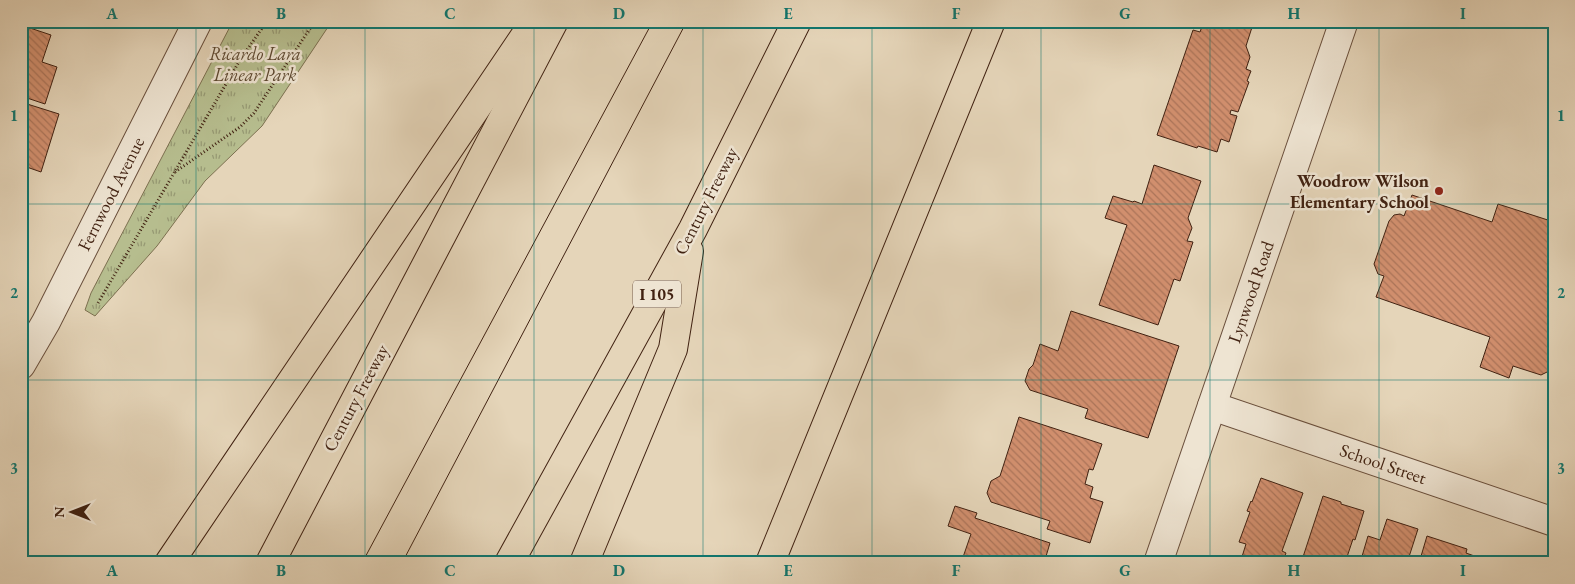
<svg xmlns="http://www.w3.org/2000/svg" width="1575" height="584" font-family="'EB Garamond',serif">
  <style>
    .park { fill: url(#park-tufts); stroke: #7c7050 }
    .building { fill: url(#building-back-hatch); stroke: #412212 }
    .lines { fill: none; stroke-linecap: round; stroke-linejoin: round }
    .minor-casing { stroke: #6a4f3c; stroke-width: 30 }
    .highway-casing { stroke: #412212; stroke-width: 30 }
    .path { stroke: #412212; stroke-width: 3; stroke-dasharray: 1 2.5; stroke-linecap: butt }
    .minor { stroke: #eee4d2; stroke-width: 28 }
    .highway { stroke: #e5d5b9; stroke-width: 28 }
    .tram { stroke: #412212; stroke-width: 1 }
    .grid { fill: none; stroke: #0f766e; stroke-width: 1; stroke-opacity: 0.55 }
    .poi-dot { fill: #8f2418; stroke: #eee4d2; stroke-width: 2 }
    .labels { text-anchor: middle; stroke-width: 5; stroke-linejoin: round; paint-order: stroke }
    .shield { fill: #eee4d2; stroke: #755c4c; stroke-width: 1 }
    .shield-label { font-size: 16px; font-weight: bold; fill: #412212 }
    .park-label { font-size: 18px; font-style: italic; fill: #5e4931; stroke: #eee4d2 }
    .poi-label { font-size: 18px; font-weight: bold; fill: #412212; stroke: #eee4d2; text-anchor: end }
    .street-label { font-size: 18px; fill: #412212; stroke: #eee4d2 }
    .neatline { fill: none; stroke: #0f766e; stroke-width: 2 }
    .grid-label { font-size: 16px; text-anchor: middle; font-weight: bold; fill: #0f766e }
  </style>
  <defs>
    <pattern id="park-tufts" width="24" height="20" patternUnits="userSpaceOnUse" patternTransform="scale(1.25)"><rect width="24" height="20" fill="#b6bd8e"/><path d="M3 7l-1-3M5 7V3M7 7l1-3M15 17l-1-3M17 17v-4M19 17l1-3" fill="none" stroke="#969973"/></pattern>
    <pattern id="building-back-hatch" width="6" height="6" patternUnits="userSpaceOnUse" patternTransform="scale(1.25)"><rect width="6" height="6" fill="#d18f6e"/><path d="M-1 5l2 2M0 0l6 6M5-1l2 2" fill="none" stroke="#ab7459"/></pattern>
  </defs>
  <rect width="100%" height="100%" fill="#e5d5b9"/>
  <filter id="stains"><feTurbulence type="fractalNoise" baseFrequency=".004" numOctaves="4"/><feColorMatrix values="0 0 0 0 .2 0 0 0 0 .09 0 0 0 0 .02 0 0 0 .5 -.17"/></filter>
  <radialGradient id="worn" r=".72"><stop offset=".6" stop-color="#630" stop-opacity="0"/><stop offset="1" stop-color="#630" stop-opacity=".3"/></radialGradient>
  <!-- park -->
  <path class="park" d="M233,21H332L262,126L205,181L157,246L95,316L85,310L91,293Z"/>
  <!-- building -->
  <g class="building">
    <path d="M1204,21H1254L1246,46L1250,57L1246,69L1251,71L1247,81L1249,82L1238,112L1231,110L1230,114L1237,116L1229,142L1221,139L1217,152L1198,146L1197,148L1157,135L1193,30L1200,32Z"/>
    <path d="M21,25L51,35L42,62L57,67L45,104L21,96Z"/>
    <path d="M21,97L26,99L24,103L59,114L41,172L21,165Z"/>
    <path d="M1154,165L1201,181L1188,218L1192,228L1187,241L1193,242L1180,281L1174,279L1158,325L1099,305L1127,225L1105,218L1113,196L1133,202L1134,201L1142,204Z"/>
    <path d="M1412,195L1492,222L1498,204L1554,222V366L1552,365L1551,370L1541,375L1513,366L1509,378L1480,367L1490,337L1376,297L1384,276L1378,274L1374,264L1389,221L1394,215L1400,214L1404,216Z"/>
    <path d="M1071,311L1179,346L1148,438L1085,418L1088,409L1030,390L1025,381L1029,369L1033,365L1040,344L1058,351Z"/>
    <path d="M1019,417L1102,444L1093,470L1089,469L1085,484L1093,487L1090,498L1103,502L1090,543L1047,529L1050,521L991,502L987,493L991,481L1000,476Z"/>
    <path d="M1261,478L1303,493L1282,551L1286,553L1282,563H1249L1241,560L1246,544L1239,542L1250,512L1247,511L1251,501L1252,502Z"/>
    <path d="M1323,496L1341,502V504L1364,511L1355,540L1353,539L1345,563H1301Z"/>
    <path d="M955,506L977,513L975,518L1050,543L1044,563H961L971,534L948,526Z"/>
    <path d="M1387,519L1418,529L1407,563H1360L1368,536L1380,540Z"/>
    <path d="M1427,536L1467,549L1466,553L1494,563H1419Z"/>
  </g>
  <g class="lines">
    <defs>
      <g id="minor">
        <path d="M21,365L46,322L198,21"/>
        <path d="M1212,406L1554,522"/>
        <path d="M1158,563L1344,21"/>
      </g>
      <g id="highway">
        <path d="M169,563L535,21"/>
        <path d="M270,563L554,21"/>
        <path d="M509,563L693,229L797,21"/>
        <path d="M584,563L673,349L689,251"/>
        <path d="M770,563L991,21"/>
      </g>
    </defs>
    <!-- minor casing -->
    <use href="#minor" class="minor-casing"/>
    <!-- highway casing -->
    <use href="#highway" class="highway-casing"/>
    <!-- path -->
    <g class="path">
      <path d="M175,172L240,127L254,113L315,21"/>
      <path d="M98,303L240,60L267,21"/>
    </g>
    <!-- minor -->
    <use href="#minor" class="minor"/>
    <!-- highway -->
    <use href="#highway" class="highway"/>
    <!-- tram -->
    <g class="tram">
      <path d="M362,563L653,21"/>
      <path d="M402,563L687,21"/>
    </g>
  </g>
  <!-- grid -->
  <path class="grid" d="M196,21V563M365,21V563M534,21V563M703,21V563M872,21V563M1041,21V563M1210,21V563M1379,21V563M21,204H1554M21,380H1554"/>
  <!-- markers -->
  <circle class="poi-dot" cx="1439" cy="191" r="5"/>
  <g class="labels">
    <!-- shield labels -->
    <rect class="shield" x="633" y="280.5" width="48" height="27" rx="4"/>
    <g class="shield-label">
      <text x="657" y="300">I 105</text>
    </g>
    <!-- park labels -->
    <g class="park-label">
      <text x="255" y="60">Ricardo Lara<tspan x="255" dy="21">Linear Park</tspan></text>
    </g>
    <!-- poi labels -->
    <g class="poi-label">
      <text x="1429" y="187">Woodrow Wilson<tspan x="1429" dy="21">Elementary School</tspan></text>
    </g>
    <!-- street labels -->
    <g class="street-label">
      <text transform="translate(111 194) rotate(-63)" y="6">Fernwood Avenue</text>
      <text transform="translate(706 201) rotate(-63)" y="6">Century Freeway</text>
      <text transform="translate(1251 292) rotate(-71)" y="6">Lynwood Road</text>
      <text transform="translate(356 398) rotate(-62)" y="6">Century Freeway</text>
      <text transform="translate(1383 464) rotate(19)" y="6">School Street</text>
    </g>
  </g>
  <!-- margin -->
  <rect width="1575" height="584" fill="none" stroke="#e5d5b9" stroke-width="55"/>
  <!-- north arrow -->
  <g transform="translate(72 512) rotate(270)" stroke="#eee4d2" stroke-width="4" paint-order="stroke">
  <path d="M0-4L9 19L0 12L-9 19Z" fill="#412212"/>
  <text y="-8" font-size="14" font-weight="bold" text-anchor="middle" fill="#412212">N</text>
  </g>
  <rect x="28" y="28" width="1520" height="528" class="neatline"/>
  <g class="grid-label">
    <text x="112" y="19">A</text>
    <text x="281" y="19">B</text>
    <text x="450" y="19">C</text>
    <text x="619" y="19">D</text>
    <text x="788" y="19">E</text>
    <text x="956" y="19">F</text>
    <text x="1125" y="19">G</text>
    <text x="1294" y="19">H</text>
    <text x="1463" y="19">I</text>
    <text x="14" y="121">1</text>
    <text x="1561" y="121">1</text>
    <text x="14" y="298">2</text>
    <text x="1561" y="298">2</text>
    <text x="14" y="474">3</text>
    <text x="1561" y="474">3</text>
    <text x="112" y="576">A</text>
    <text x="281" y="576">B</text>
    <text x="450" y="576">C</text>
    <text x="619" y="576">D</text>
    <text x="788" y="576">E</text>
    <text x="956" y="576">F</text>
    <text x="1125" y="576">G</text>
    <text x="1294" y="576">H</text>
    <text x="1463" y="576">I</text>
  </g>
  <rect width="100%" height="100%" filter="url(#stains)"/>
  <rect width="100%" height="100%" fill="url(#worn)"/>
</svg>
